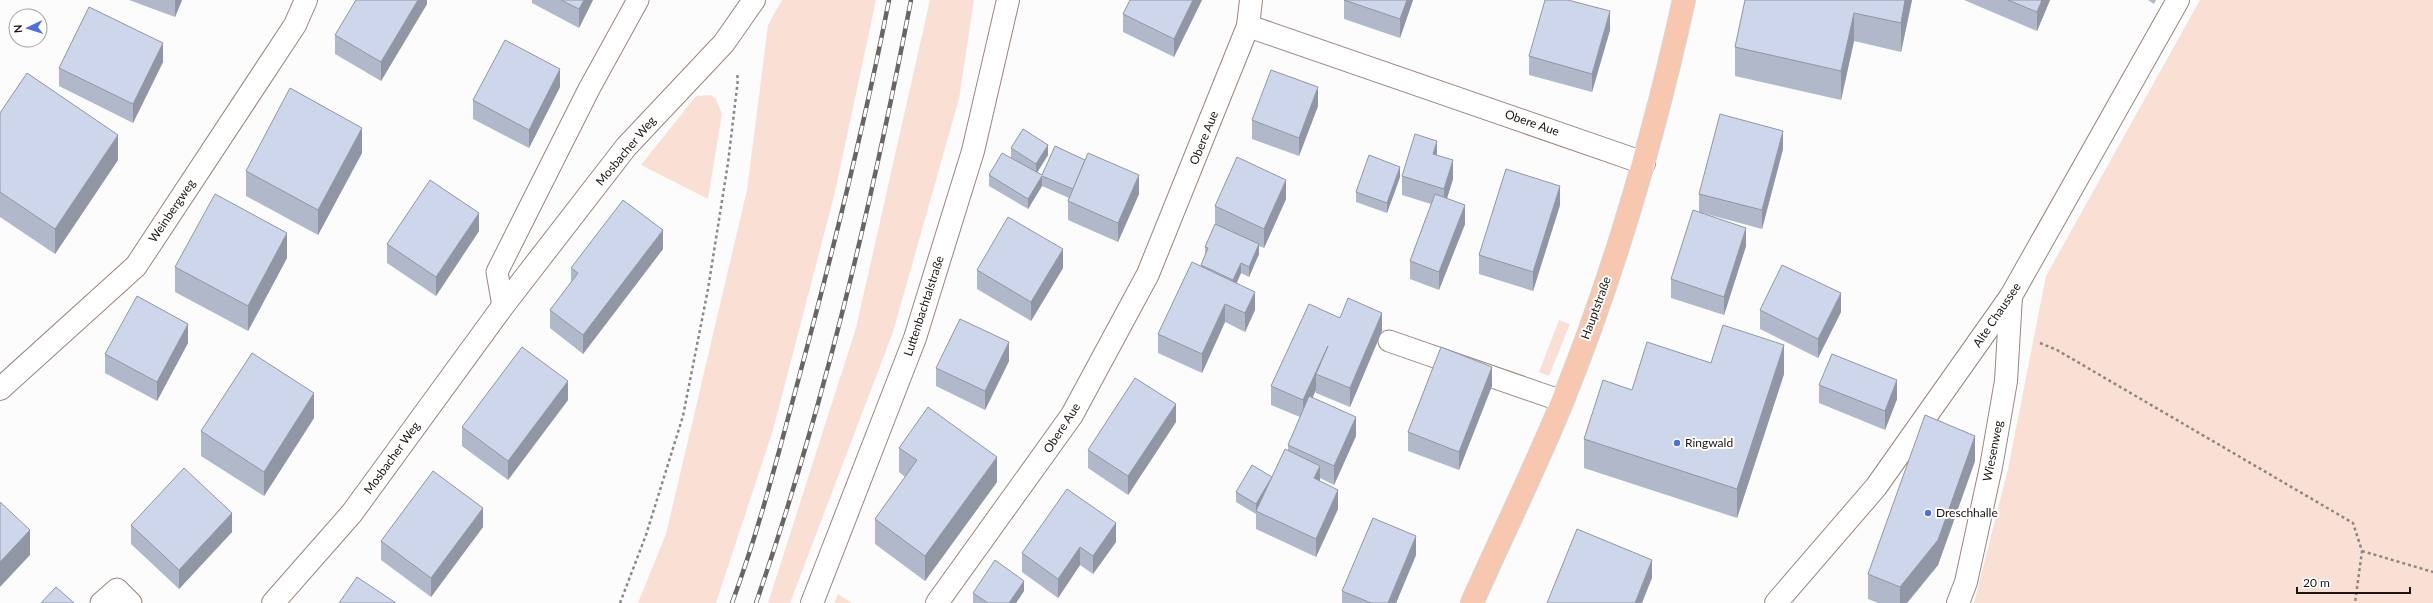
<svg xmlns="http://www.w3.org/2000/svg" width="2433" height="603" font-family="Lato,sans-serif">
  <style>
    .green { fill: #fae0d4 }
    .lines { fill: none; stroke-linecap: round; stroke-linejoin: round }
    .lane-casing { stroke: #9b857b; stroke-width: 23 }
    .street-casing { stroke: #9b857b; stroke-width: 24 }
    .secondary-casing { stroke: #9b857b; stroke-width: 24 }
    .primary-casing { stroke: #d6d5d4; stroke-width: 24 }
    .path { stroke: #8b8785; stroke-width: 2.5; stroke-dasharray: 3 3; stroke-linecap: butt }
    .lane { stroke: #fff; stroke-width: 21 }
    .street { stroke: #fff; stroke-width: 22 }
    .secondary { stroke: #fff; stroke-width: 22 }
    .primary { stroke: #f7c7af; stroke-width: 22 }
    .rail-casing { stroke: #6a6562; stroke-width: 4.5 }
    .rail { stroke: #fff; stroke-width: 3; stroke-dasharray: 9; stroke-linecap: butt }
    .wall { fill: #b0b8ca }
    .shaded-wall { fill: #9096a4 }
    .building { fill: #cdd6eb; stroke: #9096a4 }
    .poi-dot { fill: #4c6fe3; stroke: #fff; stroke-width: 1.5 }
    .labels { text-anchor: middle; stroke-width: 4; stroke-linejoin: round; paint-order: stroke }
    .street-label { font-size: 12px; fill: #1d1511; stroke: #fff }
    .poi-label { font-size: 12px; fill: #1d1511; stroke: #fff; text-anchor: start }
  </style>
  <rect width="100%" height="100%" fill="#fcfcfc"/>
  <!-- green -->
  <g class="green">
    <path d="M782,0H876L835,192L773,430L716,603H638L666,534L747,190L768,25Z"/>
    <path d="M930,0H974L959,99L893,332L790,603H768L856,328Z"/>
    <path d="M2200,0H2433V603H1974L2008,469L2046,276Z"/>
    <path d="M711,95L716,99L722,114L708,199L641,165L696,96Z"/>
    <path d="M1559,320L1570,324L1549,376L1539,372Z"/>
    <path d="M838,594L852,603H834Z"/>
  </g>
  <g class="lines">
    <defs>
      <g id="lane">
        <path d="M503,306L497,272L589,89L638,0"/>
        <path d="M1389,341L1562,401"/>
        <path d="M101,603L117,589L131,603"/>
      </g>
      <g id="street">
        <path d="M1248,26L1644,163"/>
        <path d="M0,389L136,266L295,25L306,0"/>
        <path d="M273,603L352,513L503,306L626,147L724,43L754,0"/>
        <path d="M937,603L1072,415L1148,274L1248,26L1251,0"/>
        <path d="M1776,603L1876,487L2011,296L2178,0"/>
        <path d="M1958,603L1966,582L1991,467L2006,381L2011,296"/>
      </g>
      <path id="secondary" d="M812,603L915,338L973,151L1008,0"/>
      <path id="primary" d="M1472,603C1502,535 1535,469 1563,400C1615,271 1654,136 1684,0"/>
    </defs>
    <!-- lane casing -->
    <use href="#lane" class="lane-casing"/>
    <!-- street casing -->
    <use href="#street" class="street-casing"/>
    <!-- secondary casing -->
    <use href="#secondary" class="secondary-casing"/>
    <!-- primary casing -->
    <use href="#primary" class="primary-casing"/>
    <!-- path -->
    <g class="path">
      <path d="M2040,343L2057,350L2353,523L2362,551L2355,603"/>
      <path d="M2362,551L2433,572"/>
      <path d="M620,603L646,535L683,416L708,289L728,163L738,79L737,75"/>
    </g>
    <!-- lane -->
    <use href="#lane" class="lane"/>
    <!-- street -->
    <use href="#street" class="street"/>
    <!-- secondary -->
    <use href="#secondary" class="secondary"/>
    <!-- primary -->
    <use href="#primary" class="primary"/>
    <defs>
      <g id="rail">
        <path d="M732,603C759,530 778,455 798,381C832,255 864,128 889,0"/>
        <path d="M756,603C824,407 872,203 911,0"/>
      </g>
    </defs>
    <!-- rail casing -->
    <use href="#rail" class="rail-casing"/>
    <!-- rail -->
    <use href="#rail" class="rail"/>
  </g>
  <!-- wall -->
  <g class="wall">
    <path d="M129,0H182L175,17Z"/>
    <path d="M427,0V4L381,81L335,54V35Z"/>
    <path d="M532,0H593L579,28L532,3Z"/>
    <path d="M1130,0H1202L1174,57L1123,32V14Z"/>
    <path d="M1344,0H1413L1400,38L1344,19Z"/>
    <path d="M1745,0H1912L1901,52L1854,41L1841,100L1735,76V47Z"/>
    <path d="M1964,0H2050L2037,31Z"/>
    <path d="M2148,0H2156L2154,4Z"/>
    <path d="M1610,30L1592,92L1529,75V56Z"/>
    <path d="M163,62L133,123L59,86V68Z"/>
    <path d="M560,87L529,148L473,119V100Z"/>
    <path d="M1318,106L1299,156L1252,139V120Z"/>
    <path d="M0,113L118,160L55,254L0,217Z"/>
    <path d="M1011,148L1048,155L1037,173L1042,175L1139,194L1118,242L1068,220V201L1069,198L1042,186L1028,209L989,186V175L1011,158Z"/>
    <path d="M1783,149L1762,229L1699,212V194Z"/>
    <path d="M362,153L318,235L246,196V171Z"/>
    <path d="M1437,156L1453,179L1447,198L1465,224L1439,290L1410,279V261L1431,204L1402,195V176Z"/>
    <path d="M1400,177L1387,213L1356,202V192Z"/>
    <path d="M1286,199L1264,248L1259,246V254L1249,277L1241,273L1237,283L1255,310L1245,332L1225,322L1202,373L1158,353V334L1201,266L1205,256V247L1215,225V206Z"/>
    <path d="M1560,205L1533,291L1479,274V255Z"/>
    <path d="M479,231L436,296L387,263V244Z"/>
    <path d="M1746,246L1724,315L1671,298V279Z"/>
    <path d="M663,249L583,354L550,328V310L571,282V268Z"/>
    <path d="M287,258L248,331L175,292V267Z"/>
    <path d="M1063,268L1031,321L977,289V270Z"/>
    <path d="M1760,310L1841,312L1818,358L1760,329Z"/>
    <path d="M1382,331L1350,407L1316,393V390L1312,398L1356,436L1334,485L1320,478V481L1338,509L1316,557L1256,529V514L1236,502V492L1272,477L1288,450V445L1300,417L1271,405V386Z"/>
    <path d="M188,343L157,401L105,373V354Z"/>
    <path d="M1009,361L985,410L936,386V368Z"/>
    <path d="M1711,363L1784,374L1737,518L1584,468V439L1632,390Z"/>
    <path d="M1819,385L1897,399L1885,430L1819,403Z"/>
    <path d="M1492,386L1459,470L1408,451V432Z"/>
    <path d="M568,400L508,480L462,446V427Z"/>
    <path d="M314,418L264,496L201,456V431Z"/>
    <path d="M1176,422L1128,495L1088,468V450Z"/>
    <path d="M899,448L997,482L925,581L875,544V519L905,477L899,472Z"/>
    <path d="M1975,461L1938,565L1907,603H1878L1868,599V574Z"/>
    <path d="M131,525L232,532L179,589L131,544Z"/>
    <path d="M483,527L431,597L381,560V541Z"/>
    <path d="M1116,542L1093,574L1080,565L1058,598L1022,572V553Z"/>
    <path d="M1416,555L1396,603H1342V591Z"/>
    <path d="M1024,591L1016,603H973V593Z"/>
  </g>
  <!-- shaded-wall -->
  <g class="shaded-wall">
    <path d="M175,0H182L175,17Z"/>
    <path d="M418,0H427V4L381,81V62Z"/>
    <path d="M584,0H593L579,28V9Z"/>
    <path d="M1193,0H1202L1174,57V39Z"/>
    <path d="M1407,0H1413L1400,38V19Z"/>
    <path d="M1905,0H1912L1901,52V23Z"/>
    <path d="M2042,0H2050L2037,31V12Z"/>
    <path d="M1610,11V30L1592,92V74Z"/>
    <path d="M1854,13V41L1841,100V71Z"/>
    <path d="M163,43V62L133,123V104Z"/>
    <path d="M560,69V87L529,148V130Z"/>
    <path d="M1318,87V106L1299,156V138Z"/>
    <path d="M362,128V153L318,235V210Z"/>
    <path d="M1783,131V149L1762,229V210Z"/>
    <path d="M118,135V160L55,254V229Z"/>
    <path d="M1437,141V159L1433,154Z"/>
    <path d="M1048,145V155L1036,174V164Z"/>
    <path d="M1453,160V179L1444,208V189Z"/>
    <path d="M1400,167V177L1387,213V203Z"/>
    <path d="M1139,175V194L1118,242V223Z"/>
    <path d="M1042,176V186L1028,209V199Z"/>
    <path d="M1286,180V199L1264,248V229Z"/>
    <path d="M1560,186V205L1533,291V272Z"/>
    <path d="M1465,205V224L1439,290V272Z"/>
    <path d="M479,213V231L436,296V277Z"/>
    <path d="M1746,228V246L1724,315V297Z"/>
    <path d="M663,230V249L583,354V335Z"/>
    <path d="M287,233V258L248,331V306Z"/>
    <path d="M1259,244V254L1249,277V267Z"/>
    <path d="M1063,249V268L1031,321V302Z"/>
    <path d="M1241,263V273L1233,290V280Z"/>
    <path d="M1255,292V310L1245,332V313Z"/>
    <path d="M1841,293V312L1818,358V339Z"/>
    <path d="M1225,304V322L1202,373V354Z"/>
    <path d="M1382,313V331L1350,407V388Z"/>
    <path d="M188,324V343L157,401V382Z"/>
    <path d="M1009,342V361L985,410V391Z"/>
    <path d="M1784,345V374L1737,518V489Z"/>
    <path d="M1328,346L1316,374V390L1303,419V400Z"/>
    <path d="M1492,367V386L1459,470V452Z"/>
    <path d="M1897,380V399L1885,430V411Z"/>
    <path d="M568,381V400L508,480V461Z"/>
    <path d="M314,393V418L264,496V472Z"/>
    <path d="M1176,404V422L1128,495V476Z"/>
    <path d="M1356,417V436L1334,485V466Z"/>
    <path d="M1975,436V461L1938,565L1907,603H1900V587Z"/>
    <path d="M997,457V482L925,581V556Z"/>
    <path d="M1320,466V484L1314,478Z"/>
    <path d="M1272,477L1256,511V504Z"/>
    <path d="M1338,490V509L1316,557V539Z"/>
    <path d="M483,508V527L431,597V578Z"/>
    <path d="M232,513V532L179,589V570Z"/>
    <path d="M1116,523V542L1093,574V556Z"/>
    <path d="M30,530V555L0,587V562Z"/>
    <path d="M1416,536V555L1396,603H1388Z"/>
    <path d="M1080,547V565L1058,598V579Z"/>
    <path d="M1652,560V578L1642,603H1635Z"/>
    <path d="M1024,581V591L1016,603H1009Z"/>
  </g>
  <!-- building -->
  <g class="building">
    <path d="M356,0H418L381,62L335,35Z"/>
    <path d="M561,0H584L579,9Z"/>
    <path d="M1130,0H1193L1174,39L1123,14Z"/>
    <path d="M1344,0H1407L1400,19Z"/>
    <path d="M1545,0H1568L1610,11L1592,74L1529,56Z"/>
    <path d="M1745,0H1905L1901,23L1854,13L1841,71L1735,47Z"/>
    <path d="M2008,0H2042L2037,12Z"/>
    <path d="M89,7L163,43L133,104L59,68Z"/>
    <path d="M505,40L560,69L529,130L473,100Z"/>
    <path d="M1271,70L1318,87L1299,138L1252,120Z"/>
    <path d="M27,73L118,135L55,229L0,192V113Z"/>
    <path d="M290,88L362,128L318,210L246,171Z"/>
    <path d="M1720,114L1783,131L1762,210L1699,194Z"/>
    <path d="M1023,129L1048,145L1036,164L1011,148Z"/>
    <path d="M1415,134L1437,141L1433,154L1453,160L1444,189L1402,176Z"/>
    <path d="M1055,146L1085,160L1073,189L1042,176L1028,199L989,175L1002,153L1042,175Z"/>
    <path d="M1088,153L1139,175L1118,223L1068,201Z"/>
    <path d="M1369,155L1400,167L1387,203L1356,192Z"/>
    <path d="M1237,157L1286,180L1264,229L1215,206Z"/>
    <path d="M1506,169L1560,186L1533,272L1479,255Z"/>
    <path d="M430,180L479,213L436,277L387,244Z"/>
    <path d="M215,194L287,233L248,306L175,267Z"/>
    <path d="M1435,194L1465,205L1439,272L1410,261Z"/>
    <path d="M623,200L663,230L583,335L550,310L578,273L571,268Z"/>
    <path d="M1693,210L1746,228L1724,297L1671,279Z"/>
    <path d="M1008,217L1063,249L1031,302L977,270Z"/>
    <path d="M1215,224L1259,244L1249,267L1241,263L1233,280L1201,265L1208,248L1205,247Z"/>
    <path d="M1192,262L1255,292L1245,313L1225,304L1202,354L1158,334Z"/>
    <path d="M1782,265L1841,293L1818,339L1760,310Z"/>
    <path d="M137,296L188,324L157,382L105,354Z"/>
    <path d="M1348,298L1382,313L1350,388L1316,374L1328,346L1303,400L1271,386L1309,304L1340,318Z"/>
    <path d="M960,319L1009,342L985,391L936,368Z"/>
    <path d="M1723,325L1784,345L1737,489L1584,439L1603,380L1632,390L1647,342L1711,363Z"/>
    <path d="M522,347L568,381L508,461L462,427Z"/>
    <path d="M1441,347L1492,367L1459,452L1408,432Z"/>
    <path d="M252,353L314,393L264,472L201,431Z"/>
    <path d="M1832,354L1897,380L1885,411L1819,385Z"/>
    <path d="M1135,378L1176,404L1128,476L1088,450Z"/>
    <path d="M1309,396L1356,417L1334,466L1288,445Z"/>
    <path d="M928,407L997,457L925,556L875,519L917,460L899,448Z"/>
    <path d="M1925,415L1975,436L1938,540L1900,587L1868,574Z"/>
    <path d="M1285,449L1320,466L1314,478L1338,490L1316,539L1256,511Z"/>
    <path d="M1252,465L1272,477L1256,504L1236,492Z"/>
    <path d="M184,468L232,513L179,570L131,525Z"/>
    <path d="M433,471L483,508L431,578L381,541Z"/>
    <path d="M1067,489L1116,523L1093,556L1080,547L1058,579L1022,553Z"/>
    <path d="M0,502L30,530L0,562Z"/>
    <path d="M1373,518L1416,536L1388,603H1371L1342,591Z"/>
    <path d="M1577,529L1652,560L1635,603H1547Z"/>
    <path d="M995,560L1024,581L1009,603H988L973,593Z"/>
    <path d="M357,577L396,603H339Z"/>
    <path d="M56,587L74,603H41Z"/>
  </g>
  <!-- markers -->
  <g class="poi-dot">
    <circle cx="1677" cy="443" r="4"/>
    <circle cx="1928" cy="513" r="4"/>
  </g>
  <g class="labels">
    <!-- street labels -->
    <g class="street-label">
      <text transform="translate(1532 123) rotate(19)" y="4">Obere Aue</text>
      <text transform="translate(1204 138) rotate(-68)" y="4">Obere Aue</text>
      <text transform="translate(626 151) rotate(-50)" y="4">Mosbacher Weg</text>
      <text transform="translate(172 211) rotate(-56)" y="4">Weinbergweg</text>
      <text transform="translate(924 306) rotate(-72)" y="4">Luttenbachtalstraße</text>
      <text transform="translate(1596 308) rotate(-70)" y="4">Hauptstraße</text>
      <text transform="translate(1997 315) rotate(-56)" y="4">Alte Chaussee</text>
      <text transform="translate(1062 428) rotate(-57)" y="4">Obere Aue</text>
      <text transform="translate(1993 451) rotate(-79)" y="4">Wiesenweg</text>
      <text transform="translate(392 458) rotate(-54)" y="4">Mosbacher Weg</text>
    </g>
    <!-- poi labels -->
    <g class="poi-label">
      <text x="1685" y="447">Ringwald</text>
      <text x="1936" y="517">Dreschhalle</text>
    </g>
  </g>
  <!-- north arrow -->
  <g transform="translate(28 28) rotate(266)"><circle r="19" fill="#ffffff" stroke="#a5a1a0"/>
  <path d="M0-3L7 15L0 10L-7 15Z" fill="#4c6fe3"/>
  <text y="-6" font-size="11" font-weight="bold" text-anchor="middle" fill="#1d1511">N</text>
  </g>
  <!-- scale -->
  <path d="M2297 587v6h113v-6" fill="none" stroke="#1d1511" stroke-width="2"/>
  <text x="2303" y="587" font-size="12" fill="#1d1511" stroke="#ffffff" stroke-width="3" paint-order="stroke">20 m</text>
</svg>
